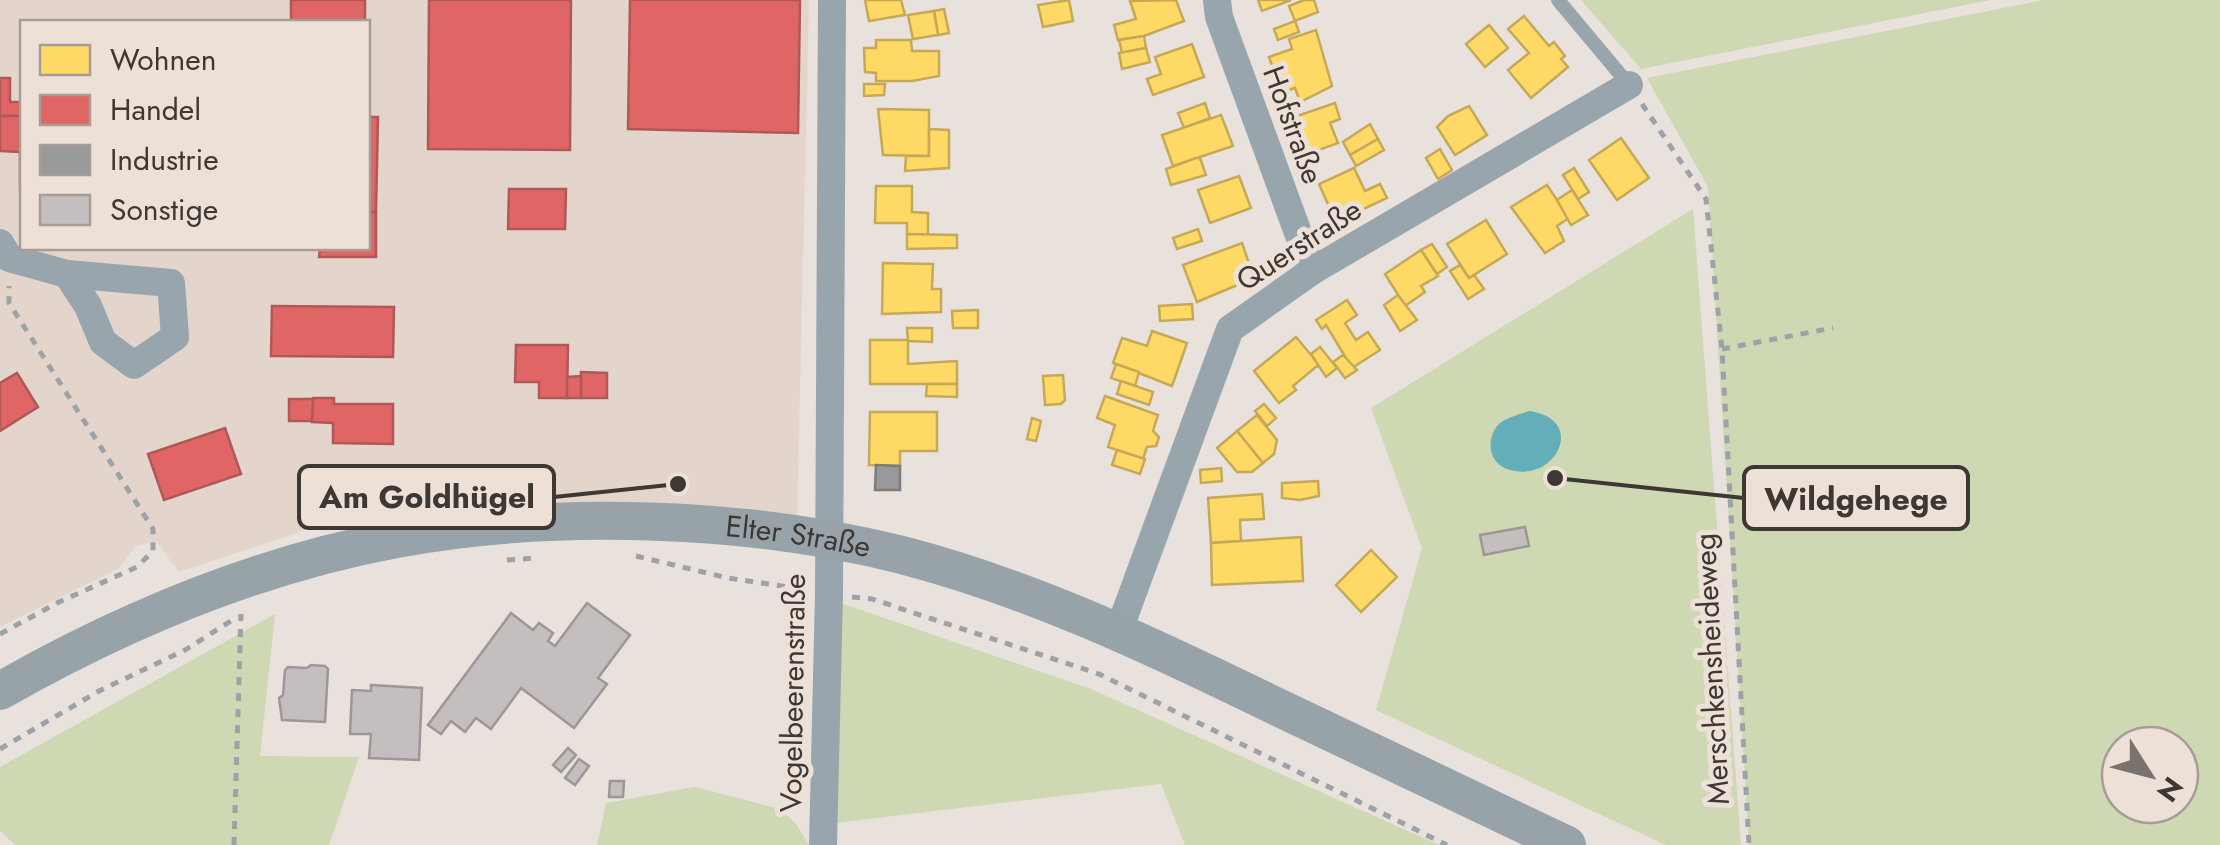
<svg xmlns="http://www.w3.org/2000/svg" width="2220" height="845" font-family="Jost,sans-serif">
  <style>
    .built { fill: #e3d5cc; fill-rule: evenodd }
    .green { fill: #ced8b3; fill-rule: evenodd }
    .water { fill: #64aeba }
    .homes { fill: #ffd966; stroke: #c5a957; stroke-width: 2.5 }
    .shops { fill: #e06666; stroke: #af5857; stroke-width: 2.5 }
    .industry { fill: #999; stroke: #7d7c7b; stroke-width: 2.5 }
    .building { fill: #c4bfbe; stroke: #9d9797; stroke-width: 2.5 }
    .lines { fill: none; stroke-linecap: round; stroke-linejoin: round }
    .path { stroke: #9da2a6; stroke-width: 5; stroke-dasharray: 8 8; stroke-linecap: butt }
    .service { stroke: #98a5ad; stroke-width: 14 }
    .minor { stroke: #98a5ad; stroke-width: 28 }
    .secondary { stroke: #98a3a9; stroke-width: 38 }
    .labels { text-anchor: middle; stroke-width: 10; stroke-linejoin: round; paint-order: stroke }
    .street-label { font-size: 30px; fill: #3d3834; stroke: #ede0d7 }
    .leader { fill: none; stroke: #3d3834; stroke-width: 4 }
    .callout-dot { fill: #3d3834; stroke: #ede0d7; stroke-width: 4 }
    .callout { fill: #ede0d7; stroke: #3d3834; stroke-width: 4 }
    .callout-label { font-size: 32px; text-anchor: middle; font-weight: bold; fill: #3d3834 }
  </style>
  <rect width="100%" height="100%" fill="#e8e1dc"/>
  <!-- built -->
  <path class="built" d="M0,0H809L797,519L573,509L324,524L179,572L156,541L136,546L118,569L0,627ZM22,22H368V248H22Z"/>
  <!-- green -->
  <g class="green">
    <path d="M1581,0H1990L1641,69Z"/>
    <path d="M2044,0H2220V845H1749L1708,187L1647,78ZM2120,745H2180V805H2120Z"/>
    <path d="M1693,209L1741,845H1666L1376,710L1422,548L1371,408Z"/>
    <path d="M838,602L1091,689L1439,845H1185L1161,784L835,823Z"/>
    <path d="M275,614L260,756L359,757L329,845H15L0,831V767Z"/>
    <path d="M695,787L780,809L796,824L809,845H597L606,803Z"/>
  </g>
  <!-- water -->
  <path class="water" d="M1530,411C1589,420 1554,486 1507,469C1487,462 1486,436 1500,423C1508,417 1520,414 1530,411Z"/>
  <!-- homes -->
  <g class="homes">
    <path d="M865,0H901L905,15L869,21Z"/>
    <path d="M1069,0L1073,21L1043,27L1038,5Z"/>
    <path d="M1176,0L1184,21L1144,36L1118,40L1114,25L1136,19L1130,1Z"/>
    <path d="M1258,0H1291L1262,11Z"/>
    <path d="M1304,0H1314L1318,12L1295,21L1289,6Z"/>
    <path d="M944,9L949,33L938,35L934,11Z"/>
    <path d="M934,11L938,35L913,39L908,15Z"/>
    <path d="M1524,16L1549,46L1554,42L1565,56L1561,59L1568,67L1531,98L1508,70L1529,53L1508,29Z"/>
    <path d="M1295,21L1299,32L1278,40L1274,29Z"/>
    <path d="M1489,25L1508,48L1485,67L1466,44Z"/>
    <path d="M1316,30L1332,86L1300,102L1295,88L1282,93L1269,57L1292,49L1289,39Z"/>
    <path d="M1144,36L1146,48L1122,53L1119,40Z"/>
    <path d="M876,40H911L912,51H939V76L912,81H876V73L865,72L864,48H876Z"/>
    <path d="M1192,44L1204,77L1153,95L1147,79L1161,74L1155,57Z"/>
    <path d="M1146,48L1150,62L1122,69L1119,53Z"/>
    <path d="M864,84H885L884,95L864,96Z"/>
    <path d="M1205,103L1210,118L1184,128L1178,113Z"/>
    <path d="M1335,103L1340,119L1330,123L1338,143L1305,155L1291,118Z"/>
    <path d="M1469,106L1487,135L1455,155L1437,127L1448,116Z"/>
    <path d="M878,109L929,110V156L883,155Z"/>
    <path d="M1221,115L1233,146L1173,166L1162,135Z"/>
    <path d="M1370,124L1378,139L1350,155L1343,142Z"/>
    <path d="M929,129L949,130V168L905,171L906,156H929Z"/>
    <path d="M1621,138L1649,178L1617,200L1589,160Z"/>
    <path d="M1378,139L1384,150L1356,166L1350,155Z"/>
    <path d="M1440,149L1452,170L1438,179L1426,158Z"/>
    <path d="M1196,158H1200L1206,175L1171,185L1166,169Z"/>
    <path d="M1354,168L1365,191L1380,184L1387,198L1336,222L1319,184Z"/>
    <path d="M1574,168L1589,192L1578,199L1563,175Z"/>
    <path d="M1239,176L1251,208L1210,223L1198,190Z"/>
    <path d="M1547,185L1569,218L1557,226L1564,241L1545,253L1511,207Z"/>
    <path d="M876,186H912V212L928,213V235L907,234V223H875Z"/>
    <path d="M1572,190L1588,215L1571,225L1557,200Z"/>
    <path d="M1486,220L1507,254L1469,278L1447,244Z"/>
    <path d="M1198,229L1202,241L1177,249L1173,238Z"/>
    <path d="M907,234L957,235V248L907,249Z"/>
    <path d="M1242,243L1254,278L1197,302L1183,265Z"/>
    <path d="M1432,244L1447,267L1437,274L1421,250Z"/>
    <path d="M1421,250L1438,276L1421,286L1425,292L1405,306L1385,274Z"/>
    <path d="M883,263L933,264L932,289H941V312L882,314Z"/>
    <path d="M1460,265L1469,278L1474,275L1484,289L1468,299L1450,271Z"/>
    <path d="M1398,295L1417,320L1400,331L1384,305Z"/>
    <path d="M1347,300L1357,315L1345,323L1356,340L1368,332L1380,350L1352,368L1326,325L1322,329L1316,320Z"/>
    <path d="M1192,304L1193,319L1160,321L1159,306Z"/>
    <path d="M978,310V328H953L952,311Z"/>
    <path d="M907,328H932V342L908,341Z"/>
    <path d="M1152,331L1187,343L1172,386L1113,363L1122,338L1147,346Z"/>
    <path d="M1296,337L1322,368L1317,366L1293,386L1296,390L1279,403L1254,371Z"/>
    <path d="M870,340H908V364L957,361V384H870Z"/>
    <path d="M1320,347L1337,368L1326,377L1311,354Z"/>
    <path d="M1343,355L1357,370L1345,378L1333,362Z"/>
    <path d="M1116,364L1139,372L1135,386L1111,378Z"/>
    <path d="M1063,375L1065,400L1061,404L1045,405L1043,376Z"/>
    <path d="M1121,381L1153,392L1149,405L1117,394Z"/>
    <path d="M927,384H957V397L926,396Z"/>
    <path d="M1105,396L1158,415L1153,431L1159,437L1156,446L1147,447L1143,459L1108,447L1115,425L1097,418Z"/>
    <path d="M1264,404L1276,418L1267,426L1255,411Z"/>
    <path d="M870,412H937V451H900V466L869,465Z"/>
    <path d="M1257,415L1277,440L1274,454L1263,463L1237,431Z"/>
    <path d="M1032,418L1041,421L1036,441L1027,439Z"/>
    <path d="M1237,431L1263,463L1252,472H1237L1217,448Z"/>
    <path d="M1117,450L1145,459L1140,474L1112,465Z"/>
    <path d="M1221,468L1222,481L1201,483L1200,470Z"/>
    <path d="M1318,481L1319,496L1300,500L1282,498V483Z"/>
    <path d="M1262,494L1264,519L1240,520L1241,541L1211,543L1208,498Z"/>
    <path d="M1301,537L1303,581L1212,585L1211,543Z"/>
    <path d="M1371,550L1397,577L1361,612L1336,585Z"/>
  </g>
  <!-- shops -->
  <g class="shops">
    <rect x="291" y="0" width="74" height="22"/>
    <path d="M429,0H571L570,150L428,149Z"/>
    <path d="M630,0H800L798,133L628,129Z"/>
    <path d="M0,78H10V102H22L21,116H0Z"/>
    <path d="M0,116H22V190H20V152L0,151Z"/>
    <path d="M368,117H378L376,212H368Z"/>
    <path d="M509,189H566L565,229H508Z"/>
    <path d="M368,212H376V257H319L320,248H368Z"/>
    <path d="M272,306L394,307L393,357L271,356Z"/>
    <path d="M516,345H568L567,398H539V382H515Z"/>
    <path d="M581,372L607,373V398H581Z"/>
    <path d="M17,373L38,407L0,431V383Z"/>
    <path d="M581,376V398H567V377Z"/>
    <path d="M313,398H334V404H393V444L333,443V423L312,422Z"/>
    <path d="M289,399H313L312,421H289Z"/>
    <path d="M225,428L241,474L164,500L148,454Z"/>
  </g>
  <!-- industry -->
  <path class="industry" d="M876,465L900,466V490H875Z"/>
  <!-- building -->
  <g class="building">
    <path d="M1525,527L1529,546L1484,555L1480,535Z"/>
    <path d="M587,603L630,635L598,678L607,684L574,728L521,688L491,729L476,718L465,732L451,721L441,734L428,725L511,613L533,630L539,623L553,633L548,641L555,646Z"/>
    <path d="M311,665L325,666L328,669L325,722L282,720L279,698L283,695L285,670L288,667L307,668Z"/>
    <path d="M371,685L422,688L419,760L369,758L371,734H350L352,690L371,691Z"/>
    <path d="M568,748L576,755L561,772L553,765Z"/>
    <path d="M579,759L589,766L575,785L565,778Z"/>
    <path d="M610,781H624L623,797H609Z"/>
  </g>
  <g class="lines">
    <!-- path -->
    <g class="path">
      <path d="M1642,104L1706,199L1722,349L1749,845"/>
      <path d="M1722,349L1833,328"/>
      <path d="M636,556L728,578L802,589"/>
      <path d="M507,560L536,558"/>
      <path d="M852,597L872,599L1099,674L1447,845"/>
      <path d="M0,634L59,602L137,567L153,551V529L9,303V286"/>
      <path d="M0,749L99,691L185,650L234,619"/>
      <path d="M234,845L241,614"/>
    </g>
    <!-- service -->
    <path class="service" d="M1558,0L1629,85"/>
    <!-- minor -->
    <g class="minor">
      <path d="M1217,0L1219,17L1312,271"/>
      <path d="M0,243L9,258L67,274L171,283L175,337L134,365L103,342L88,306L67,274"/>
      <path d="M1119,630L1230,329L1312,271L1629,85"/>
      <path d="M823,845L829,594L832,0"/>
    </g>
    <!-- secondary -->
    <path class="secondary" id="s1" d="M0,691C123,621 256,565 396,539C553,510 747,516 902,555C1029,588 1148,644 1265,701C1366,749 1466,797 1567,845"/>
  </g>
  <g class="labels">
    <!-- street labels -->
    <g class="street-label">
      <text transform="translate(1293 125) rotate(70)" y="10">Hofstraße</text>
      <text transform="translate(1299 245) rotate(-33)" y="10">Querstraße</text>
      <text dy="10" stroke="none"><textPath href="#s1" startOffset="830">Elter Straße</textPath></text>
      <text transform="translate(1712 669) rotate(-93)" y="10">Merschkensheideweg</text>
      <text transform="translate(793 693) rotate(-89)" y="10">Vogelbeerenstraße</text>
    </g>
  </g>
  <!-- callouts -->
  <path class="leader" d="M678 484L554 497M1555 478L1744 498"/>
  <g class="callout-dot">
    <circle cx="678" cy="484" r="10"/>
    <circle cx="1555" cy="478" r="10"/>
  </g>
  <g class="callout">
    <rect x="299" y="466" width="255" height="62" rx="10"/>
    <rect x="1744" y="467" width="224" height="62" rx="10"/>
  </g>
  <g class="callout-label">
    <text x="427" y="508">Am Goldhügel</text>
    <text x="1856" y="510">Wildgehege</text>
  </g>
  <!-- legend -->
  <rect x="20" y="20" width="350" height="230" fill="#ede0d7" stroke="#a79d96" stroke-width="2.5"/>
  <rect x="40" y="45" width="50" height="30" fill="#ffd966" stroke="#a79d96" stroke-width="2.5"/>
  <text x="110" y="70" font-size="30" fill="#3d3834">Wohnen</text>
  <rect x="40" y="95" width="50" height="30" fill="#e06666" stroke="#a79d96" stroke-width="2.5"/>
  <text x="110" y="120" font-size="30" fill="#3d3834">Handel</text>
  <rect x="40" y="145" width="50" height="30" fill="#999999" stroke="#a79d96" stroke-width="2.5"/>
  <text x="110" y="170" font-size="30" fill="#3d3834">Industrie</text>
  <rect x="40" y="195" width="50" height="30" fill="#c4bfbe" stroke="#a79d96" stroke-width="2.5"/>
  <text x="110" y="220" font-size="30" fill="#3d3834">Sonstige</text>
  <!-- north arrow -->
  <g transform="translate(2150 775) rotate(126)"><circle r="48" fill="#ede0d7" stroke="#a79d96" stroke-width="2.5"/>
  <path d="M0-8L18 38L0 25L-18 38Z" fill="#79736f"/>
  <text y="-15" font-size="28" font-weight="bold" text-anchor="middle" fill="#3d3834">N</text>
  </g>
</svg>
